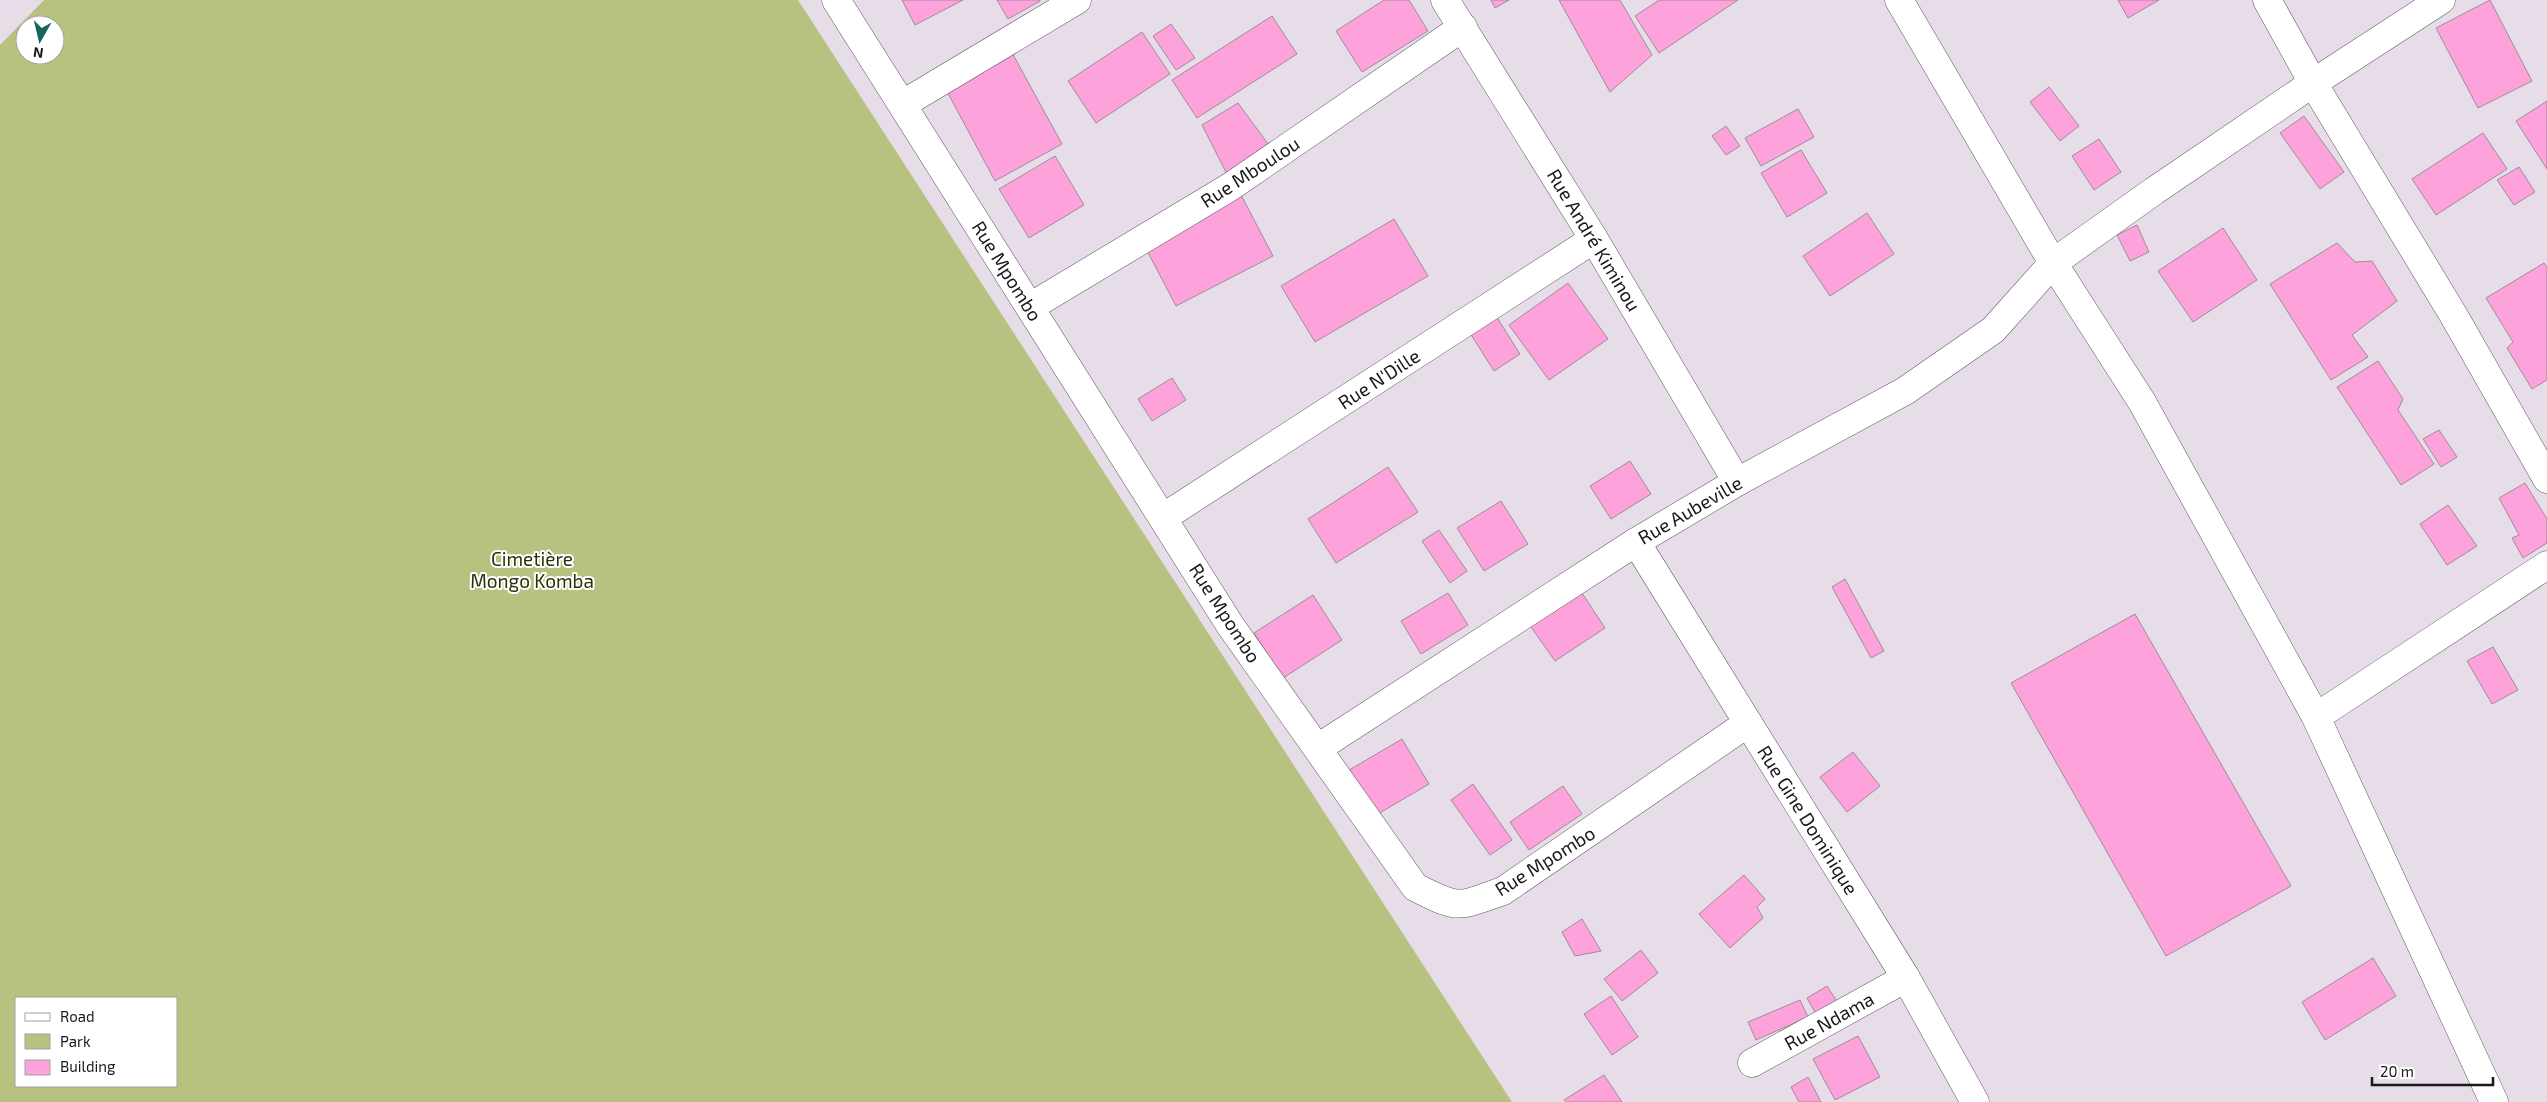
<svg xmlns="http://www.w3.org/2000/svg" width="2547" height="1102" font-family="'Exo 2',sans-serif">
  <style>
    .green { fill: #b7c281; fill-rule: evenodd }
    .building { fill: #fea2dc; stroke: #9c8e96 }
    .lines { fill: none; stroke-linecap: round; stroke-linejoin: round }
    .street-casing { stroke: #615964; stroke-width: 29 }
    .secondary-casing { stroke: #615964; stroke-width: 29 }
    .street { stroke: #fff; stroke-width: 28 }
    .secondary { stroke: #fff; stroke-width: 28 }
    .labels { text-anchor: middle; stroke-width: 4; stroke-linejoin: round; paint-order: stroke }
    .street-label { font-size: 19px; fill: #1a171b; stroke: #fff }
    .park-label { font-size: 19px; fill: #2c3205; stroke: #fff }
  </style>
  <rect width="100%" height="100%" fill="#e6dde9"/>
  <!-- green -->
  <path class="green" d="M44,0H798L1512,1102H0V45ZM25,25H55V55H25ZM16,998H176V1086H16Z"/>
  <!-- building -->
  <g class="building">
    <path d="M902,0H963L915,25Z"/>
    <path d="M997,0H1040V1L1008,19Z"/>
    <path d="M1384,0H1409L1428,31L1362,72L1336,31Z"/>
    <path d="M1491,0H1509L1495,8Z"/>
    <path d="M1559,0H1620L1652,55L1610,92Z"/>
    <path d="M1659,0H1738L1659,53L1635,16Z"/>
    <path d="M2118,0H2159L2128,18Z"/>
    <path d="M2490,0L2532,81L2478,108L2436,28Z"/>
    <path d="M1272,16L1297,54L1197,118L1172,80Z"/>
    <path d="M1171,24L1195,58L1176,70L1153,36Z"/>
    <path d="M1142,32L1170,74L1096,123L1068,81Z"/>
    <path d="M1010,49L1062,144L995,181L943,84Z"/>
    <path d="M2049,87L2079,126L2060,141L2030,102Z"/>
    <path d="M2547,101V169L2516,121Z"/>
    <path d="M1238,103L1274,152L1229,178L1202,125Z"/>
    <path d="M1798,109L1814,137L1761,166L1745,138Z"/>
    <path d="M2304,116L2344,172L2320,189L2280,133Z"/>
    <path d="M1726,126L1740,146L1726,155L1712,136Z"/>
    <path d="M2483,133L2507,169L2436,215L2412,179Z"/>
    <path d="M2099,139L2121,172L2094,190L2072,156Z"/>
    <path d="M1801,150L1827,193L1787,217L1761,173Z"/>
    <path d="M1055,156L1084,205L1029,238L999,189Z"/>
    <path d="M2519,167L2535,192L2514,205L2497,180Z"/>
    <path d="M1240,193L1273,256L1176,306L1143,243Z"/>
    <path d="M1867,213L1894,254L1830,296L1803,256Z"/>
    <path d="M1394,219L1428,276L1315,342L1281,286Z"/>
    <path d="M2137,225L2149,252L2130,261L2117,235Z"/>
    <path d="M2223,228L2257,280L2193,322L2158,271Z"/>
    <path d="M2337,243L2355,262L2372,261L2397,301L2352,335L2368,357L2331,380L2270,284Z"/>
    <path d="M2544,263L2547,267V380L2532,389L2507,348L2513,342L2486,298Z"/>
    <path d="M1568,283L1608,339L1549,380L1509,325Z"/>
    <path d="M1496,316L1520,354L1494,371L1470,333Z"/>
    <path d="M2378,361L2403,399L2398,410L2434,464L2401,485L2337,387Z"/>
    <path d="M1172,378L1186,400L1152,421L1138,399Z"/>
    <path d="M2439,430L2457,457L2441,467L2423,439Z"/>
    <path d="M1630,461L1651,494L1611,519L1590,486Z"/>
    <path d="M1388,467L1418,512L1336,563L1308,519Z"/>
    <path d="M2525,483L2547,519V543L2523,558L2512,538L2519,535L2499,498Z"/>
    <path d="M1501,501L1528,544L1484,571L1457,528Z"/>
    <path d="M2448,505L2477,546L2447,565L2420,524Z"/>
    <path d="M1439,530L1467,571L1450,583L1422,541Z"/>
    <path d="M1845,579L1884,651L1871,658L1832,587Z"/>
    <path d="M1580,590L1605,628L1555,661L1529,624Z"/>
    <path d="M1448,593L1468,625L1421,654L1401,621Z"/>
    <path d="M1313,595L1342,640L1283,678L1254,633Z"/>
    <path d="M2135,614L2291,886L2166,956L2011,683Z"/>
    <path d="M2493,647L2518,690L2492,704L2467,661Z"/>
    <path d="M1402,739L1429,784L1371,818L1344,773Z"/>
    <path d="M1853,752L1880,786L1847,812L1820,777Z"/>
    <path d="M1473,784L1512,840L1490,855L1451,800Z"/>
    <path d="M1563,786L1582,814L1529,850L1510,822Z"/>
    <path d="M1744,875L1765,899L1757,907L1763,918L1730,948L1699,914Z"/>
    <path d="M1582,919L1601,951L1575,956L1562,932Z"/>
    <path d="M1641,950L1658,973L1622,1001L1604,979Z"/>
    <path d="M2373,958L2396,996L2325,1040L2302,1002Z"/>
    <path d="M1827,986L1838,1003L1817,1016L1807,998Z"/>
    <path d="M1611,996L1638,1037L1612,1055L1584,1014Z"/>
    <path d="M1800,1000L1808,1017L1756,1040L1748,1022Z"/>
    <path d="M1858,1036L1880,1077L1835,1100L1813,1059Z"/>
    <path d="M1604,1075L1622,1102H1566L1564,1100Z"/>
    <path d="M1808,1077L1821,1102H1799L1791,1087Z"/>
  </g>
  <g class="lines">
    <defs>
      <g id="street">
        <path d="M836,0L1230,625L1415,887C1460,910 1457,907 1503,891L1748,723"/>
        <path d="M1445,0L1594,239L1737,482"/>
        <path d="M2267,0L2313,83L2454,316L2547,479"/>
        <path d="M903,104L1077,0"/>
        <path d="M1030,307L1230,187L1463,27"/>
        <path d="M1164,517L1594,239"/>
        <path d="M1636,542L1906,978L1975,1102"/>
        <path d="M2316,717L2547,565"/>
        <path d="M1318,748L1636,542L1737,482L1905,391L1993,330L2053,263L2154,191L2313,83L2441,0"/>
        <path d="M1752,1063L1906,978"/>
      </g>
      <path id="secondary" d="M1899,0L2053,263L2142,402L2316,717L2494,1102"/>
    </defs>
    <!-- street casing -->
    <use href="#street" class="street-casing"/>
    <!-- secondary casing -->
    <use href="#secondary" class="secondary-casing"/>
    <!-- street -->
    <use href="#street" class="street"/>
    <!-- secondary -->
    <use href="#secondary" class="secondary"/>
  </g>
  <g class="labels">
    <!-- street labels -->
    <g class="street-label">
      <text transform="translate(1250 172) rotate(-33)" y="7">Rue Mboulou</text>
      <text transform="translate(1594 240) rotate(59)" y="7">Rue André Kiminou</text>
      <text transform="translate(1007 271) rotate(58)" y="7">Rue Mpombo</text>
      <text transform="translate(1379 379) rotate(-33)" y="7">Rue N'Dille</text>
      <text transform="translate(1690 510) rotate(-30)" y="7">Rue Aubeville</text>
      <text transform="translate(1225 613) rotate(57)" y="7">Rue Mpombo</text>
      <text transform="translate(1808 820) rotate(58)" y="7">Rue Gine Dominique</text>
      <text transform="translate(1545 861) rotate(-32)" y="7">Rue Mpombo</text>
      <text transform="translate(1829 1021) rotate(-29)" y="7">Rue Ndama</text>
    </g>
    <!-- park labels -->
    <g class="park-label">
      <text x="532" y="566">Cimetière<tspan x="532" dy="22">Mongo Komba</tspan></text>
    </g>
  </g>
  <!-- legend -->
  <rect x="15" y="997" width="162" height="90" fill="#ffffff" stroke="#a3a2a4"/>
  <rect x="25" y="1013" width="25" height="8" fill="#ffffff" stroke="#a3a2a4"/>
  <text x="60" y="1022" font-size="15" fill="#1a171b">Road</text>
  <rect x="25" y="1034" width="25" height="15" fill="#b7c281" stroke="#a3a2a4"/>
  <text x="60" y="1047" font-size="15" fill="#1a171b">Park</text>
  <rect x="25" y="1060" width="25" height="15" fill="#fea2dc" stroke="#a3a2a4"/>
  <text x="60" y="1072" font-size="15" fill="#1a171b">Building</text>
  <!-- north arrow -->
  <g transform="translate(40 40) rotate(188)"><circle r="24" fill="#ffffff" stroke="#a3a2a4"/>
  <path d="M0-4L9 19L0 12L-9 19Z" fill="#18645f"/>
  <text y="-8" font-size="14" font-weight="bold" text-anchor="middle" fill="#1a171b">N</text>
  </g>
  <!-- scale -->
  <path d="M2372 1077v8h121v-8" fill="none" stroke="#1a171b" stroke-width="2.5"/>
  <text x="2380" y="1077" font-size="15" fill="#1a171b" stroke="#ffffff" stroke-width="4" paint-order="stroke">20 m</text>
</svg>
